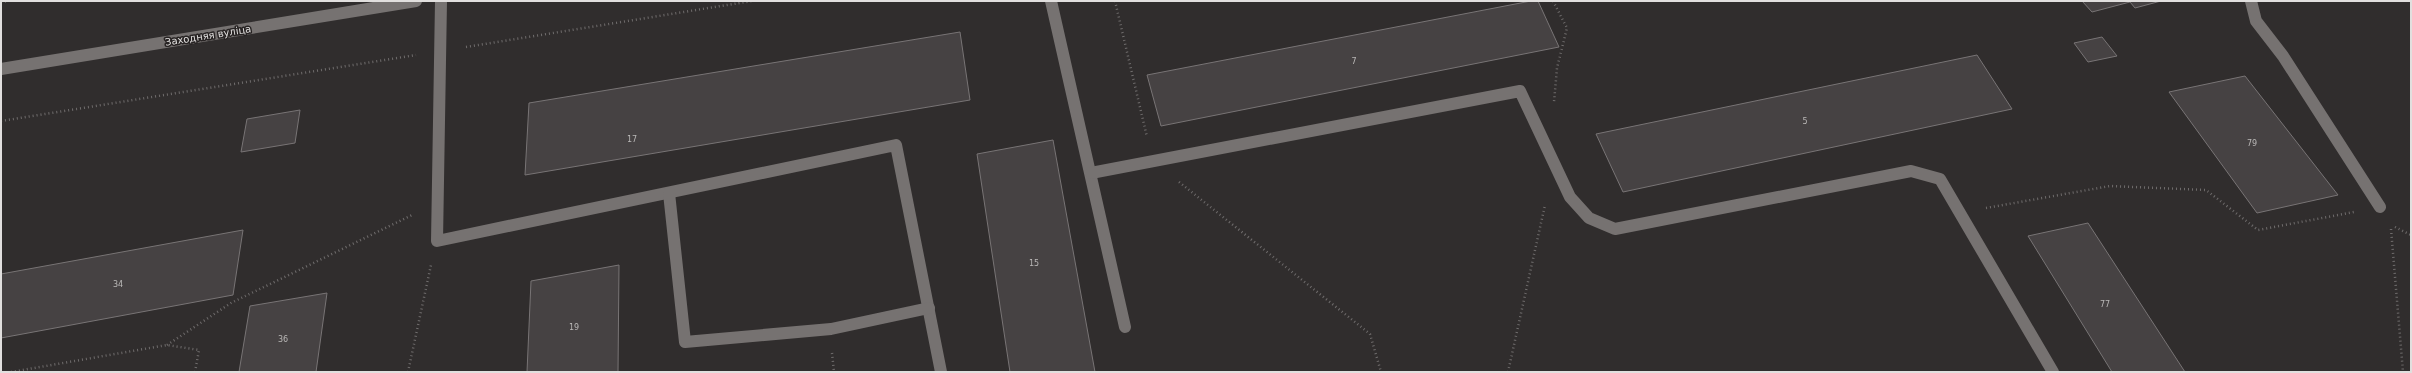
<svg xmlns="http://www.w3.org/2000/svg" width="2412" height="373" font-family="'DejaVu Sans',sans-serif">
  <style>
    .building { fill: #464243; stroke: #787475 }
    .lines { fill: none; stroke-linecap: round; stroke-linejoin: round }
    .path { stroke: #6f6c6c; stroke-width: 2.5; stroke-dasharray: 1 3; stroke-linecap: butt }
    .minor { stroke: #767271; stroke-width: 12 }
    .labels { text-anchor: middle; stroke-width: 3; stroke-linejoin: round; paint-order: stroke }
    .number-label { font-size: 8px; fill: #bab8b7 }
    .street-label { font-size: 10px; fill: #e1dfde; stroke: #272323 }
  </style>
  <rect width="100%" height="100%" fill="#302d2d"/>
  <!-- building -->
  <g class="building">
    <path d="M1531,1H1538L1559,47L1161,126L1147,75Z"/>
    <path d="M2082,1H2161L2135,8L2130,2L2092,12Z"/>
    <path d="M960,32L970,100L525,175L529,103Z"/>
    <path d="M2102,37L2117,56L2088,62L2074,43Z"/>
    <path d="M1977,55L2012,109L1623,192L1596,134Z"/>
    <path d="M2245,76L2338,195L2257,213L2169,92Z"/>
    <path d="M300,110L295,143L241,152L247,119Z"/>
    <path d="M1053,140L1095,372H1010L977,154Z"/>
    <path d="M2088,223L2185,372H2112L2028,236Z"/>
    <path d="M243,230L233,295L1,338V274Z"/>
    <path d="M619,265L618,372H527L531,281Z"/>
    <path d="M327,293L316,372H239L250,306Z"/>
  </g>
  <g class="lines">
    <!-- path -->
    <g class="path">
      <path d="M1115,1L1147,137"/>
      <path d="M1553,1L1567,28L1557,68L1554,102"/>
      <path d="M1,2L9,1"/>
      <path d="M466,47L752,1"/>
      <path d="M1,121L416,55"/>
      <path d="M1179,182L1370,334L1381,372"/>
      <path d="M1986,208L2110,186L2206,190L2258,230L2354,212"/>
      <path d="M2395,227L2411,235"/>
      <path d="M2391,229L2403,372"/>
      <path d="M167,345L231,303L412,215"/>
      <path d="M832,353L834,372"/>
      <path d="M11,372L167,345L199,350L195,372"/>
      <path d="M408,372L431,265"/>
      <path d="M1508,372L1545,205"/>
    </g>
    <!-- minor -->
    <g class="minor">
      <path d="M441,1L437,241L896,145L941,372"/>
      <path d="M1051,1L1125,327"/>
      <path d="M2251,1L2256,21L2283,56L2380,207"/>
      <path d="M1,69L416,1"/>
      <path d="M1091,173L1520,91L1570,197L1589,218L1615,229L1911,171L1940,179L2053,372"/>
      <path d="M669,193L685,342L831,329L929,308"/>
    </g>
  </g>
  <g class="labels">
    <!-- number labels -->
    <g class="number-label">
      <text x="1354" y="64">7</text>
      <text x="1805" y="124">5</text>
      <text x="632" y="142">17</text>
      <text x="2252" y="146">79</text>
      <text x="1034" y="266">15</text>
      <text x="118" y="287">34</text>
      <text x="2105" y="307">77</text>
      <text x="574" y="330">19</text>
      <text x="283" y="342">36</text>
    </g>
    <!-- street labels -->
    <g class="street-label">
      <text transform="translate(208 35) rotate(-9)" y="4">Заходняя вуліца</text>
    </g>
  </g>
  <!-- border -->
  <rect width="2412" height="373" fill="none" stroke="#e1dfde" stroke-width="4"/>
</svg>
